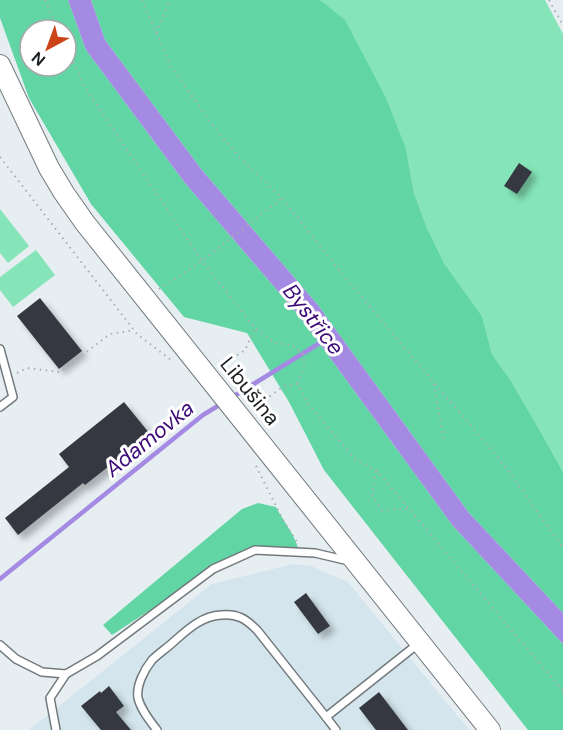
<svg xmlns="http://www.w3.org/2000/svg" width="563" height="730" font-family="'DM Sans',sans-serif">
  <style>
    .built { fill: #d4e5ed }
    .green { fill: #85e5b9 }
    .forest { fill: #61d6a4; fill-rule: evenodd }
    .water { fill: #a48ae2 }
    .lines { fill: none; stroke-linecap: round; stroke-linejoin: round }
    .stream { stroke: #a48ae2; stroke-width: 4.5 }
    .building { fill: #36393f; filter: url(#shadow) }
    .lane-casing { stroke: #71797d; stroke-width: 10 }
    .secondary-casing { stroke: #71797d; stroke-width: 22 }
    .path { stroke: #a7aeb1; stroke-width: 2; stroke-dasharray: 1.5 4.5; stroke-linecap: butt }
    .lane { stroke: #fff; stroke-width: 7 }
    .secondary { stroke: #fff; stroke-width: 20 }
    .labels { text-anchor: middle; stroke-width: 6; stroke-linejoin: round; paint-order: stroke }
    .street-label { font-size: 21px; fill: #1e2123; stroke: #fff }
    .water-label { font-size: 22px; font-style: italic; fill: #3d0c77; stroke: #fff }
  </style>
  <defs>
    <filter id="shadow"><feDropShadow dx="5.5" dy="5.5" stdDeviation="3" flood-color="#0004"/></filter>
  </defs>
  <rect width="100%" height="100%" fill="#e6eef2"/>
  <!-- built -->
  <path class="built" d="M293,564L311,566L348,582L469,730H29L212,584Z"/>
  <!-- green -->
  <g class="green">
    <path d="M320,0H545L563,34V472L542,434L511,381L492,354L482,316L444,263L427,228L414,193L406,149Z"/>
    <path d="M0,209L29,246L8,263L0,253Z"/>
    <path d="M36,250L55,275L13,307L0,290V277Z"/>
  </g>
  <!-- forest -->
  <g class="forest">
    <path d="M0,0H68L86,50L185,183L301,318L453,526L563,644V730H528L324,470L289,402L247,333L184,317L91,204L29,98L0,18ZM30,30H66V66H30Z"/>
    <path d="M91,0H320L345,20L386,98L406,149L414,193L427,228L444,263L482,316L492,354L511,381L542,434L563,472V613L469,513L317,304L201,169L105,40Z"/>
    <path d="M258,503L276,507C284,522 295,535 299,551L255,550L213,569L112,635L103,625L242,509Z"/>
  </g>
  <!-- water -->
  <path class="water" d="M68,0H91L105,40L201,169L317,304L469,513L563,613V644L453,526L301,318L185,183L86,50Z"/>
  <g class="lines">
    <!-- stream -->
    <g class="stream">
      <path d="M231,398L323,341"/>
      <path d="M0,579L203,415L221,404"/>
    </g>
  </g>
  <!-- building -->
  <g class="building">
    <path d="M519,163L532,172L517,194L504,186Z"/>
    <path d="M40,298L82,351L59,369L17,316Z"/>
    <path d="M124,402L150,434L85,485L83,483L18,535L5,518L69,467L59,454Z"/>
    <path d="M306,593L330,626L318,634L294,602Z"/>
    <path d="M109,686L124,706L116,712L131,730H101L81,706L100,691L101,693Z"/>
    <path d="M379,692L408,730H376L359,708Z"/>
  </g>
  <g class="lines">
    <defs>
      <g id="lane">
        <path d="M0,349L13,397L0,407"/>
        <path d="M0,645L16,659L42,672L66,674L97,656L213,569L255,550L315,553L349,561"/>
        <path d="M56,730L50,698L66,674"/>
        <path d="M157,730C150,721 141,710 138,698C136,686 144,670 152,660C157,655 164,650 170,645C185,632 200,616 221,615C237,613 246,619 257,630L326,717"/>
        <path d="M336,730L326,717L419,643"/>
      </g>
      <path id="secondary" d="M0,65L49,168L64,193L85,223L490,730"/>
    </defs>
    <!-- lane casing -->
    <use href="#lane" class="lane-casing"/>
    <!-- secondary casing -->
    <use href="#secondary" class="secondary-casing"/>
    <!-- path -->
    <g class="path">
      <path d="M45,0L59,30"/>
      <path d="M142,0L171,67L217,131L240,158L282,198L347,280L505,466L563,548"/>
      <path d="M549,0L563,25"/>
      <path d="M156,33L170,0"/>
      <path d="M66,46L84,86L202,261L255,328L275,343L292,345L303,354L304,367L298,384L308,404L355,459L376,470L563,691"/>
      <path d="M0,157L137,334L171,360"/>
      <path d="M159,289L202,261L282,198"/>
      <path d="M222,365L245,350L255,329"/>
      <path d="M17,373L27,368L60,372L110,334L134,330"/>
      <path d="M434,384L444,440"/>
      <path d="M255,407L284,386L298,384"/>
      <path d="M256,466L283,520L297,542"/>
      <path d="M376,471L372,496L382,510L409,509"/>
    </g>
    <!-- lane -->
    <use href="#lane" class="lane"/>
    <!-- secondary -->
    <use href="#secondary" class="secondary"/>
  </g>
  <g class="labels">
    <!-- street labels -->
    <g class="street-label">
      <text transform="translate(250 391) rotate(51)" y="7">Libušina</text>
    </g>
    <!-- water labels -->
    <g class="water-label">
      <text transform="translate(314 319) rotate(52)" y="8">Bystřice</text>
      <text transform="translate(149 438) rotate(-39)" y="8">Adamovka</text>
    </g>
  </g>
  <!-- north arrow -->
  <g transform="translate(48 48) rotate(221)"><circle r="28" fill="#ffffff" stroke="#a5a6a7" stroke-width="1.5"/>
  <path d="M0-4.5L10 22L0 15L-10 22Z" fill="#cc4319"/>
  <text y="-9" font-size="16" font-weight="bold" text-anchor="middle" fill="#1e2123">N</text>
  </g>
</svg>
